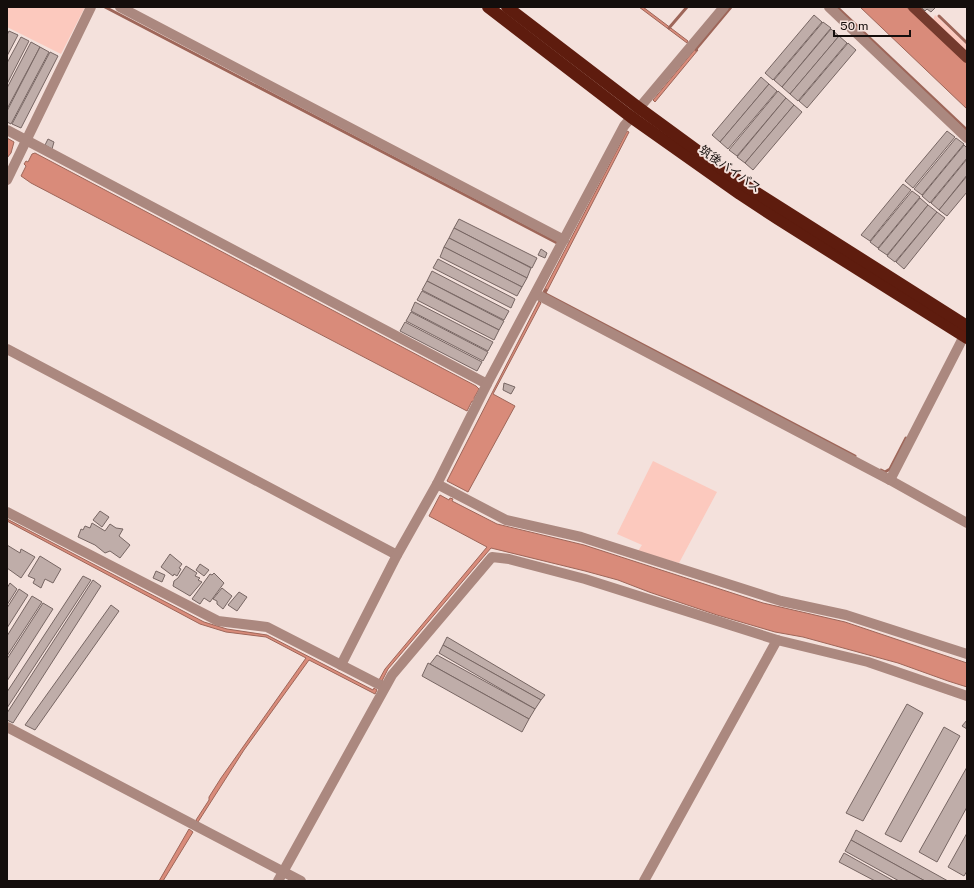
<svg xmlns="http://www.w3.org/2000/svg" width="974" height="888" font-family="'Public Sans','Noto Sans JP',sans-serif">
  <style>
    .green { fill: #fcc9be }
    .water { fill: #d98b7a; stroke: #9e6659 }
    .lines { fill: none; stroke-linecap: round; stroke-linejoin: round }
    .stream { stroke: #9e6659; stroke-width: 3 }
    .building { fill: #bfada9; stroke: #776663 }
    .minor { stroke: #ab887f; stroke-width: 10 }
    .major { stroke: #743a2d; stroke-width: 10 }
    .highway { stroke: #5e1c0e; stroke-width: 12 }
    .labels { text-anchor: middle; stroke-width: 4; stroke-linejoin: round; paint-order: stroke }
    .street-label { font-size: 12px; fill: #140e0c; stroke: #f4e1dc }
  </style>
  <rect width="100%" height="100%" fill="#f4e1dc"/>
  <!-- green -->
  <g class="green">
    <path d="M7,7H85L61,54L7,27Z"/>
    <path d="M935,15L967,45V53L933,20Z"/>
    <path d="M653,461L717,492L679,563L638,551L642,545L617,534Z"/>
  </g>
  <!-- water -->
  <g class="water">
    <path d="M639,7H643L688,41L687,43Z"/>
    <path d="M860,7H906L914,12L967,63V109Z"/>
    <path d="M696,48L698,50L655,102L653,100Z"/>
    <path d="M627,131L629,132L546,293L543,292Z"/>
    <path d="M7,138L14,142L11,153L7,158Z"/>
    <path d="M35,153L476,386L479,389L474,398L475,400L474,402L472,401L467,411L31,183L21,176L26,166L24,164L26,161L28,162L32,154Z"/>
    <path d="M539,301L541,303L493,394L515,406L468,492L447,481Z"/>
    <path d="M440,495L449,500L450,498L453,499L452,501L497,524L584,545L763,603L845,622L967,663V687L948,681L898,663L803,637L775,632L717,615L649,592L618,580L585,571L491,548L388,669L382,681L379,680L385,669L487,547L429,516Z"/>
    <path d="M7,519L204,622L227,629L267,635L373,690L374,688L377,690L375,694L309,660L244,750L198,822L196,820L209,800V797L221,778L306,658L266,637L226,632L200,624L18,527L7,521Z"/>
    <path d="M189,829L193,832L163,881H159Z"/>
  </g>
  <g class="lines">
    <!-- stream -->
    <g class="stream">
      <path d="M105,7L559,244"/>
      <path d="M837,7L967,130"/>
      <path d="M939,16L967,43"/>
      <path d="M669,28L687,7"/>
      <path d="M696,50V49L731,7"/>
      <path d="M546,290L544,293L855,456"/>
      <path d="M881,470L885,472L890,469L906,438"/>
    </g>
  </g>
  <!-- building -->
  <g class="building">
    <path d="M921,7H936L931,12L927,9L925,11Z"/>
    <path d="M814,15L822,22L773,80L765,73Z"/>
    <path d="M823,22L831,28L782,87L774,80Z"/>
    <path d="M831,29L839,36L790,94L782,87Z"/>
    <path d="M9,31L18,35L7,56V35Z"/>
    <path d="M839,36L847,43L798,101L790,94Z"/>
    <path d="M21,37L29,41L7,84V63Z"/>
    <path d="M31,42L40,47L7,109V88Z"/>
    <path d="M848,43L856,50L807,108L799,101Z"/>
    <path d="M40,47L49,52L11,124L7,122V111Z"/>
    <path d="M50,52L58,56L21,128L12,124Z"/>
    <path d="M761,77L769,84L720,142L712,135Z"/>
    <path d="M769,84L777,91L728,149L720,142Z"/>
    <path d="M778,91L786,98L737,156L729,150Z"/>
    <path d="M786,98L794,105L745,163L737,157Z"/>
    <path d="M794,105L802,112L753,170L745,163Z"/>
    <path d="M947,131L955,137L913,188L905,181Z"/>
    <path d="M956,138L964,144L922,195L914,189Z"/>
    <path d="M48,139L54,142L52,149L45,145Z"/>
    <path d="M964,145L967,148V158L930,203L922,196Z"/>
    <path d="M967,159V175L939,210L931,203Z"/>
    <path d="M967,176V192L947,216L939,210Z"/>
    <path d="M903,184L911,190L870,241L861,235Z"/>
    <path d="M912,191L920,197L878,248L870,242Z"/>
    <path d="M920,198L928,205L887,255L878,249Z"/>
    <path d="M928,205L937,212L895,262L887,256Z"/>
    <path d="M937,212L945,218L904,269L896,262Z"/>
    <path d="M459,219L537,258L532,268L454,228Z"/>
    <path d="M454,228L531,268L527,278L449,238Z"/>
    <path d="M449,238L527,278L522,287L444,247Z"/>
    <path d="M444,247L522,287L517,296L440,257Z"/>
    <path d="M541,249L547,253L545,258L538,255Z"/>
    <path d="M438,259L515,299L511,308L433,268Z"/>
    <path d="M432,271L509,311L504,320L427,281Z"/>
    <path d="M427,281L504,321L499,330L422,290Z"/>
    <path d="M422,291L499,330L494,340L417,300Z"/>
    <path d="M415,302L493,342L488,351L411,311Z"/>
    <path d="M411,312L488,352L483,361L406,321Z"/>
    <path d="M405,322L482,362L477,371L400,331Z"/>
    <path d="M504,383L515,387L511,394L503,390Z"/>
    <path d="M100,511L109,517L102,527L93,520Z"/>
    <path d="M92,523L105,531L110,524L116,528L123,529L119,536L130,545L120,558L110,551L105,553L95,545L78,537L81,529L83,530L85,526L90,528Z"/>
    <path d="M7,545L20,553L21,549L35,557L21,578L7,568Z"/>
    <path d="M170,554L182,564L179,568L181,569L177,576L174,574L173,576L161,567Z"/>
    <path d="M40,556L61,569L53,583L45,579L41,588L33,583L35,579L28,576Z"/>
    <path d="M200,564L209,570L204,576L196,570Z"/>
    <path d="M186,566L197,573L195,576L200,578L198,580L202,582L190,596L173,586L174,581L178,578Z"/>
    <path d="M156,571L165,575L162,582L153,578Z"/>
    <path d="M214,573L224,583L210,602L204,598L200,604L192,599L210,574L212,575Z"/>
    <path d="M83,576L91,580L7,708V692Z"/>
    <path d="M93,580L101,586L13,723L7,720V713Z"/>
    <path d="M10,583L17,589L7,605V588Z"/>
    <path d="M222,588L232,596L223,609L217,604V601L213,599Z"/>
    <path d="M19,589L28,595L7,628V608Z"/>
    <path d="M239,592L247,597L237,611L228,605Z"/>
    <path d="M32,596L42,602L7,656V636Z"/>
    <path d="M43,603L53,609L7,681V659Z"/>
    <path d="M111,605L119,611L35,730L25,725Z"/>
    <path d="M447,637L545,695L541,700L443,645Z"/>
    <path d="M443,645L541,700L535,709L439,653Z"/>
    <path d="M437,655L535,709L529,719L430,664Z"/>
    <path d="M428,663L529,719L522,732L422,676Z"/>
    <path d="M907,704L923,713L863,821L846,813Z"/>
    <path d="M967,720V729L962,726Z"/>
    <path d="M944,727L960,736L901,842L885,834Z"/>
    <path d="M967,767V807L937,862L919,852Z"/>
    <path d="M856,830L948,881H925L851,840Z"/>
    <path d="M967,833V871L964,876L948,867Z"/>
    <path d="M851,840L925,881H899L845,851Z"/>
    <path d="M844,853L894,881H875L839,862Z"/>
  </g>
  <g class="lines">
    <!-- minor -->
    <g class="minor">
      <path d="M120,7L564,240"/>
      <path d="M829,7L967,138"/>
      <path d="M7,130L487,384"/>
      <path d="M7,180L91,7"/>
      <path d="M536,294L890,480L967,523"/>
      <path d="M7,349L397,555"/>
      <path d="M890,480L964,336L967,333"/>
      <path d="M437,484L506,520L581,537L781,601L846,615L967,654"/>
      <path d="M7,512L218,621L267,627L384,687"/>
      <path d="M341,665L397,555L437,484L487,384L624,126L724,7"/>
      <path d="M7,727L301,881"/>
      <path d="M278,881L392,675L492,557L509,559L585,579L777,640L868,662L967,696"/>
      <path d="M644,881L777,640"/>
    </g>
    <!-- major -->
    <path class="major" d="M913,7L967,58"/>
    <!-- highway -->
    <g class="highway">
      <path d="M488,7L631,117L740,194L778,219L967,338"/>
      <path d="M507,7L639,108L743,184L967,326"/>
    </g>
  </g>
  <g class="labels">
    <!-- street labels -->
    <g class="street-label">
      <text transform="translate(730 169) rotate(35)" y="4">筑後バイパス</text>
    </g>
  </g>
  <!-- border -->
  <rect width="974" height="888" fill="none" stroke="#140e0c" stroke-width="16"/>
  <!-- scale -->
  <path d="M834 30v6h76v-6" fill="none" stroke="#140e0c" stroke-width="2"/>
  <text x="840" y="30" font-size="12" fill="#140e0c" stroke="#f4e1dc" stroke-width="3" paint-order="stroke">50 m</text>
</svg>
